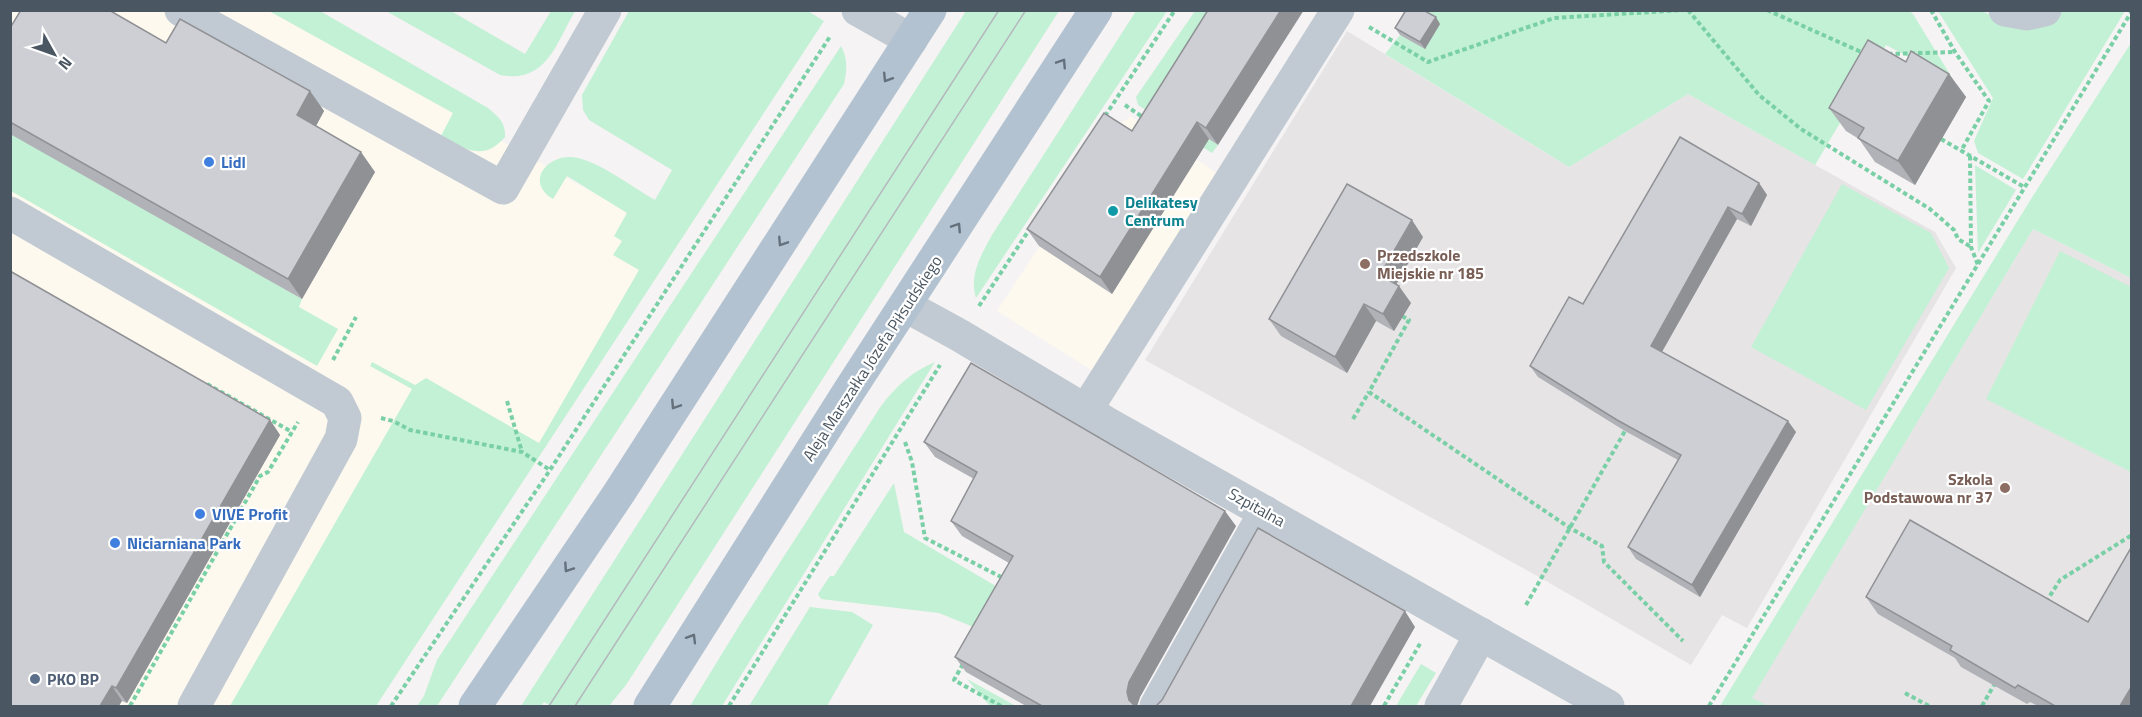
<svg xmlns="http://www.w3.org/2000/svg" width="2142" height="717" font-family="'Titillium Web',sans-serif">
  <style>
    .commercial { fill: #fdf9ef }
    .education { fill: #e6e4e5 }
    .green { fill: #c3f1d5 }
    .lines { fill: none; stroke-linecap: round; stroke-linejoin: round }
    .path { stroke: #7ad0a6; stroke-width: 4; stroke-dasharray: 4.5 3; stroke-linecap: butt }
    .minor { stroke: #c1cad2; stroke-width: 33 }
    .major { stroke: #b3c2d1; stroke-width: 33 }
    .tram { stroke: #b5b8bd; stroke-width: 1.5 }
    .wall { fill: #b0b2b7 }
    .shaded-wall { fill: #909195 }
    .building { fill: #cdcfd5; stroke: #909195; stroke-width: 1.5 }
    .oneway { stroke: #64717d }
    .shop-dot { fill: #3f7fe0; stroke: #fff; stroke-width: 2 }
    .culture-dot { fill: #0f9aa8; stroke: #fff; stroke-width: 2 }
    .education-dot { fill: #8d6e63; stroke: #fff; stroke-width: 2 }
    .service-dot { fill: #5c6f8a; stroke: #fff; stroke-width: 2 }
    .labels { text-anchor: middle; stroke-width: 4.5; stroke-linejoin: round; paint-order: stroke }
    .shop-label { font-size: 16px; font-weight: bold; fill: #366cbe; stroke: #fff; text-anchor: start }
    .culture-label { font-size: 16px; font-weight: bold; fill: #0d838f; stroke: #fff; text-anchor: start }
    .education-label { font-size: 16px; font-weight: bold; fill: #785e54; stroke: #fff; text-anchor: start }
    .street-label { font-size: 16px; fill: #4a5661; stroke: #fff }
    .service-label { font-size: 16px; font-weight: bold; fill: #4e5e75; stroke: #fff; text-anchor: start }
  </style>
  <rect width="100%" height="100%" fill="#f5f3f3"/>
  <!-- commercial -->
  <g class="commercial">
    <path d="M10,11H272L666,234L539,452L415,386L230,706H11Z"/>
    <path d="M1130,116L1220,175L1093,371L997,311L1116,130L1122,122L1128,119Z"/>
  </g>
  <!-- education -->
  <g class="education">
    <path d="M1347,31L1569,167L1688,94L1935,232L1956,268L1747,628L1722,615L1691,665L1541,578L1145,360Z"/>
    <path d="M2033,229L2131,278V706H1768L1751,698Z"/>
  </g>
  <!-- green -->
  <g class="green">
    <path d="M1908,10L1913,14L1954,81L1886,45L1815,165L1688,94L1569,167L1385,54L1400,35L1425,48L1422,11Z"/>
    <path d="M269,11H320L488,108C498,116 506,123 505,137C484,162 464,149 441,136L453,113Z"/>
    <path d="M386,11H451L525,54L551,11H575C556,44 546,84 500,75Z"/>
    <path d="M629,11H808L824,21L376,706H230L412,389L370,366L372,362L415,385L426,378L539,443L639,270L613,255L622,241L614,236L627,213L567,176L553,199C523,181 550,151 578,158C603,164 632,187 655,200L672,170L589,120L583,110L582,95Z"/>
    <path d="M966,11H1059L626,685L609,706H551L544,702L541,706H521Z"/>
    <path d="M1136,11H1167L976,298C969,275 981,255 992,235Z"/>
    <path d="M1195,11H1231L1167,112L1218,145L1212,153L1138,105L1136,97Z"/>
    <path d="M1938,11H1982L1996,18L2060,11H2125L2023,179L1978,153L1974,141L1993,98Z"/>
    <path d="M2131,43V278L2033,229L1752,698L1768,706H1720L2031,199Z"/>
    <path d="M841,46C848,59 847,70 844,84L437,706H417L424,696L437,660Z"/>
    <path d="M11,134L302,299L299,307L338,329L317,366L11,191Z"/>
    <path d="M1975,165L2016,190L1978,253Z"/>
    <path d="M1842,184L1931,233L1949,268L1866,410L1751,347Z"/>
    <path d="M2060,251L2131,287V472L1986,399Z"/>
    <path d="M935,362L722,706H690L739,626L881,406C895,387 913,371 935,362Z"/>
    <path d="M894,483L904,532L999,588L976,628L939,613L821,599L818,594L830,576H834Z"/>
    <path d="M810,607L852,612L873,625L827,706H749Z"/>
    <path d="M1421,664L1436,673L1416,706H1396Z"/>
    <path d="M967,679L1016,706H990Z"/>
  </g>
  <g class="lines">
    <!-- path -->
    <g class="path">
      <path d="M1688,10L1759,95L1801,129L1930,209L1954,230L1958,239L1971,247"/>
      <path d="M1767,10L1859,51L1866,52"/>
      <path d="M1931,10L1955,52L1989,101L1961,151"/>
      <path d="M1369,27L1428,62L1554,18L1684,10"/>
      <path d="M1888,54L1955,52"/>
      <path d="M1125,105L1144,118"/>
      <path d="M1105,116L1175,10"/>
      <path d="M1941,139L2024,187"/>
      <path d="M1970,156L1971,247L1978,265"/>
      <path d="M979,306L1031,227"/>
      <path d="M1402,316L1409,320L1369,392L1570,528L1602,546L1604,562L1683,641"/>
      <path d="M333,360L356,317"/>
      <path d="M207,384L292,432"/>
      <path d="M507,401L522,452"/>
      <path d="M381,418L393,421L410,430L522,452L550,470"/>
      <path d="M1353,419L1369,392"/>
      <path d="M905,442L912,462L925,538L1005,579"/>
      <path d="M2046,602L2060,580L2132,535"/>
      <path d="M1526,605L1625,431"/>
      <path d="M963,664L954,680L1001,706"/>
      <path d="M1905,693L1929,706"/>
      <path d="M130,706L260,476L268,472L298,422"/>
      <path d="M391,706L550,470L831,35"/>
      <path d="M729,706L940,365"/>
      <path d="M1384,706L1421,642"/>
      <path d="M1709,706L2132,11"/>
      <path d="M1982,706L1994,685"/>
    </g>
    <!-- minor -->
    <g class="minor">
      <path d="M181,10L503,188L605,10"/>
      <path d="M858,10L911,40"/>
      <path d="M2005,10L2027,14L2045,10"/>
      <path d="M10,213L337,402L345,418L341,439L194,706"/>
      <path d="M906,306L959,335L1105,422L1608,706"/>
      <path d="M1086,410L1338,10"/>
      <path d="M1156,706L1265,512"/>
      <path d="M1441,706L1481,634"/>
    </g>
    <!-- major -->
    <g class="major">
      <path d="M475,706L619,493L930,10"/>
      <path d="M650,706L849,391L1096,10"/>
    </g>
    <!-- tram -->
    <g class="tram">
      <path d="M549,706L999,10"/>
      <path d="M575,706L1026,10"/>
    </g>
  </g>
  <!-- wall -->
  <g class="wall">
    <path d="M1208,10L1218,145L1209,139L1112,294L1039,246L1027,229L1132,131Z"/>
    <path d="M1440,24L1425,49L1400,35L1395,28Z"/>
    <path d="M10,28L310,91L324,111L316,126L375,172L302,299L10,134Z"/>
    <path d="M1906,62L1949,74L1966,97L1915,185L1875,162L1859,139L1846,131L1829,108Z"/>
    <path d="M1759,183L1767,195L1751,226L1737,219L1662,352L1796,432L1700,597L1636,559L1628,547L1678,460L1625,431L1538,377L1530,366L1583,304Z"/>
    <path d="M1423,237L1396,284L1411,303L1394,331L1376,321L1347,373L1281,336L1269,319Z"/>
    <path d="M270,420L280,435L127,703L122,701L10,706Z"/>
    <path d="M924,442L1236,526L1140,697L1137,706H1026L966,672L955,657L1009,563L962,536L951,521L974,479L935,457Z"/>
    <path d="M1866,597L2132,706H2038L2030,702L2027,704L1961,667L1955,658L1878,614Z"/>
  </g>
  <!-- shaded-wall -->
  <g class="shaded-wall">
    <path d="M1281,10H1304L1218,145L1206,128Z"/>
    <path d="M1436,17L1440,24L1425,49L1420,42Z"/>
    <path d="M1949,74L1966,97L1915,185L1898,161Z"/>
    <path d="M310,91L324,111L311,135L297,115Z"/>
    <path d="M1197,122L1209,139L1112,294L1100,277Z"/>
    <path d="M361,152L375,172L302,299L288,279Z"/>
    <path d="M1759,183L1767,195L1751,226L1742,214Z"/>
    <path d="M1728,207L1737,219L1659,357L1651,346Z"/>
    <path d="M1412,220L1423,237L1392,292L1380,275Z"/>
    <path d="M1399,286L1411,303L1394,331L1383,314Z"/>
    <path d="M1364,304L1376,321L1347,373L1335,357Z"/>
    <path d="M270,420L280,435L127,703L116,688Z"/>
    <path d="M1788,421L1796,432L1700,597L1692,585Z"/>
    <path d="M1225,511L1236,526L1140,697L1137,706H1134L1129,700L1127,692L1129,682Z"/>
    <path d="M1405,611L1415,627L1370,706H1351Z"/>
    <path d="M112,686L122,701L119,706H100Z"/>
    <path d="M2132,686V706H2120Z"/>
  </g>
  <!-- building -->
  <g class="building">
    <path d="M21,10H109L166,43L180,19L310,91L297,115L361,152L288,279L10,122V28Z"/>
    <path d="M1208,10H1281L1206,128L1197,122L1100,277L1027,229L1104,113L1132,131Z"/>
    <path d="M1406,10H1423L1436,17L1420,42L1395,28Z"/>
    <path d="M1868,40L1906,62L1911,51L1949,74L1898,161L1858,138L1864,128L1829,108Z"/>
    <path d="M1680,137L1759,183L1742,214L1728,207L1651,346L1788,421L1692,585L1628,547L1681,455L1617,420L1530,366L1569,297L1583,304Z"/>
    <path d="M1347,184L1412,220L1380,275L1399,286L1383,314L1364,304L1335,357L1269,319Z"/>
    <path d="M10,271L270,420L116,688L112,686L100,706H10Z"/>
    <path d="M971,363L1225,511L1129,682L1127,692L1129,700L1135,706H1042L955,657L1013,556L951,521L977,472L924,442Z"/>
    <path d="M1910,520L2088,622L2132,546V686L2120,706H2055L2018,685L2015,688L1950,650L1952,646L1866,597Z"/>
    <path d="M1258,528L1405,611L1351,706H1156L1162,700Z"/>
  </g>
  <!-- one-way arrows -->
  <defs><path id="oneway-chevron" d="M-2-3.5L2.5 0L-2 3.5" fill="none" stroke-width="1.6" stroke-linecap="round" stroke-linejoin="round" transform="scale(1.5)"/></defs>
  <g class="oneway">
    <use href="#oneway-chevron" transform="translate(1062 63) rotate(-57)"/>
    <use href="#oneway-chevron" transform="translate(887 78) rotate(122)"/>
    <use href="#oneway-chevron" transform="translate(957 227) rotate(-57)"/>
    <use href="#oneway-chevron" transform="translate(782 242) rotate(123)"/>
    <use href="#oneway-chevron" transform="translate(675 405) rotate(123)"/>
    <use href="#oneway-chevron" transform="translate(568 568) rotate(124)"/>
    <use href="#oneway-chevron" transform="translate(692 638) rotate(-59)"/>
  </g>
  <!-- markers -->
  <g class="shop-dot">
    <circle cx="209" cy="162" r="6"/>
    <circle cx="200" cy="514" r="6"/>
    <circle cx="115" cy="543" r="6"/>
  </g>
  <circle class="culture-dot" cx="1113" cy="211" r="6"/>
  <g class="education-dot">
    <circle cx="1365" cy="264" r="6"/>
    <circle cx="2005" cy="488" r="6"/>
  </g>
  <circle class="service-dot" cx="35" cy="679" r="6"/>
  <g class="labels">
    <!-- shop labels -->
    <g class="shop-label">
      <text x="221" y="168">Lidl</text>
      <text x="212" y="520">VIVE Profit</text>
      <text x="127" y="549">Niciarniana Park</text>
    </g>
    <!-- culture labels -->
    <g class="culture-label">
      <text x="1125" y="208">Delikatesy<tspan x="1125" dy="18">Centrum</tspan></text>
    </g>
    <!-- education labels -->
    <g class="education-label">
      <text x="1377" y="261">Przedszkole<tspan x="1377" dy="18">Miejskie nr 185</tspan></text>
      <text x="1993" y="485" text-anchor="end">Szkola<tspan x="1993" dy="18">Podstawowa nr 37</tspan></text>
    </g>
    <!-- street labels -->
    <g class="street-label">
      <text transform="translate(872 358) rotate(-57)" y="6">Aleja Marszałka Józefa Piłsudskiego</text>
      <text transform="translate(1257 507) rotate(29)" y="6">Szpitalna</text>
    </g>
    <!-- service labels -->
    <g class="service-label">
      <text x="47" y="685">PKO BP</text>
    </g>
  </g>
  <!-- border -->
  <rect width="2142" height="717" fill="none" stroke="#4a5661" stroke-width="24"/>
  <!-- north arrow -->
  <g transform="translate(54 54) rotate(130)" stroke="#ffffff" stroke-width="4.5" paint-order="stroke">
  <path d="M0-4.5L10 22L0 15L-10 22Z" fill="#4a5661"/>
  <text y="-9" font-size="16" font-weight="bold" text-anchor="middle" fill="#4a5661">N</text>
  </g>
</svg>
